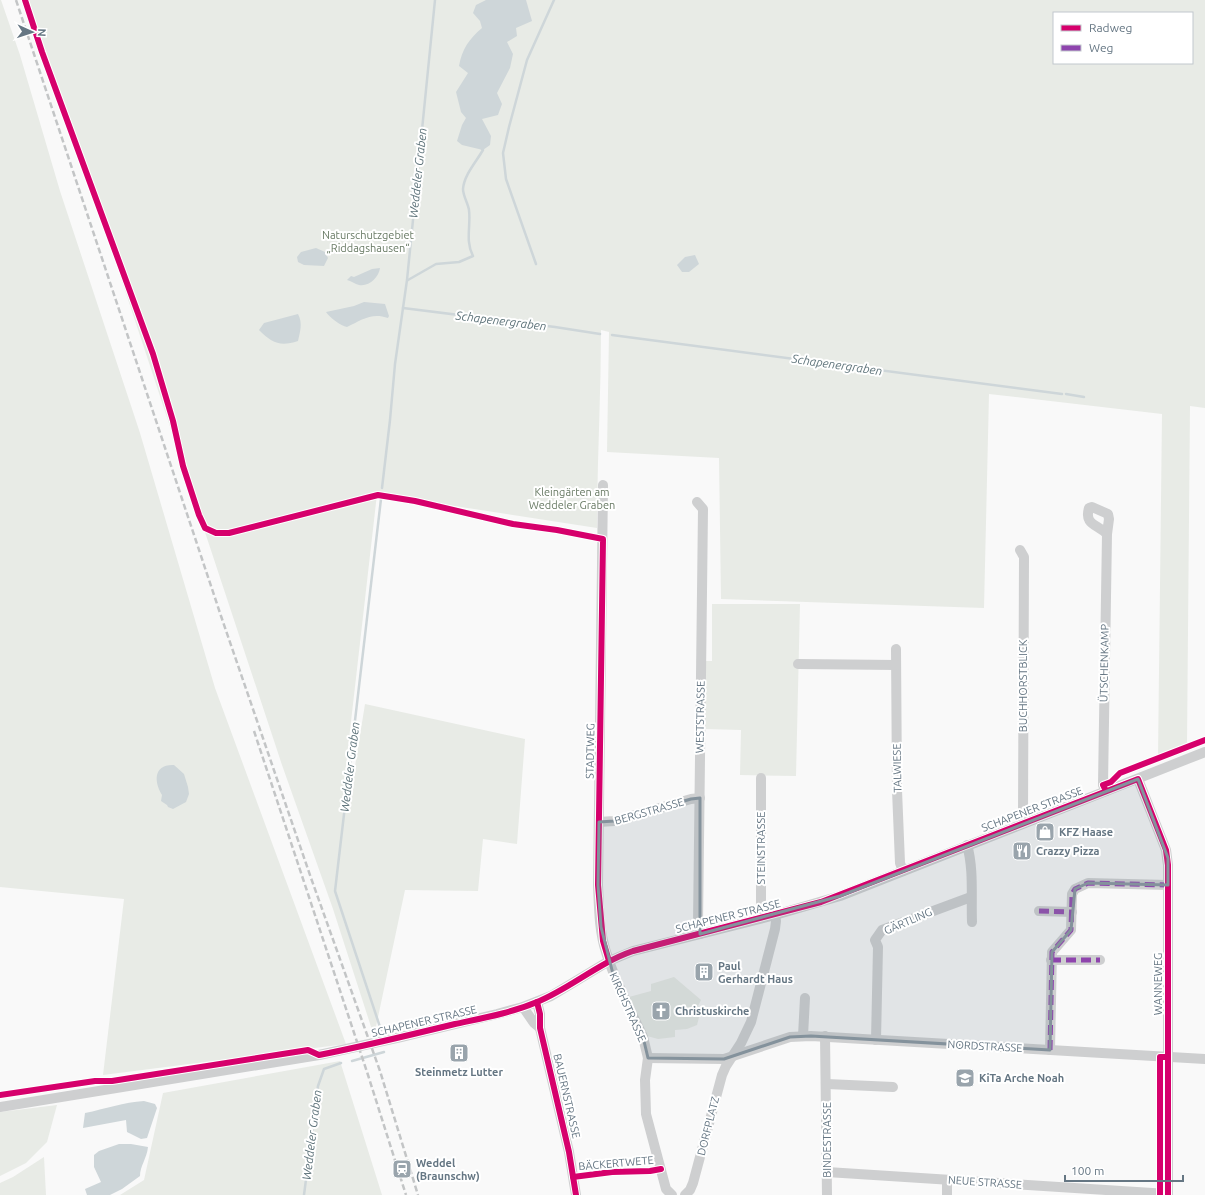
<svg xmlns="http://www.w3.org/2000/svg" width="1205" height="1195" font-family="Ubuntu,sans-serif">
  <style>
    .green { fill: #e8ebe6; fill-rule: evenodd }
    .water { fill: #ced6d9 }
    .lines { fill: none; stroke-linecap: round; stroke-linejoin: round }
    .stream { stroke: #ced6d9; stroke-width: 2.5 }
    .minor { stroke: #cecfd0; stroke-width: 10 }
    .rail { stroke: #c3c5c6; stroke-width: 2.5; stroke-dasharray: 6 3; stroke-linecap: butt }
    .quiet { stroke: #8e44ad; stroke-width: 5; stroke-dasharray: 10 5; stroke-linecap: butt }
    .cycleway-casing { stroke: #fff; stroke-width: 8 }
    .cycleway { stroke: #d6006c; stroke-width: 6 }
    .marked { fill: #84929c; fill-opacity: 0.2; stroke: #84929c; stroke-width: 3; stroke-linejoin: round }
    .labels { text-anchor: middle; stroke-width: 4; stroke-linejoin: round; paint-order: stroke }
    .park-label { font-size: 11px; fill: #687a64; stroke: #fff }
    .street-label { font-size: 11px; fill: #657683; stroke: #fff }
    .poi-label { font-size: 11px; font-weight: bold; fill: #657683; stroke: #fff; text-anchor: start }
    .water-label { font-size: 12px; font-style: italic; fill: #60757c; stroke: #fff }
  </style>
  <rect width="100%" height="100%" fill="#f9f9f9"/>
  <!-- green -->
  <g class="green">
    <path d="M0,0H1L20,55L60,191L140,433L215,688L346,1044L103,1075L124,899L0,887Z"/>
    <path d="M29,0H1205V408L1190,406L1187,744L1158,757L1162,414L989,394L984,608L721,599L719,458L607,452L609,332L601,330C601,396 597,462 597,528L377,494L344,783L352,785L365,704L525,739L517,844L483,839L478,891L405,890L374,1036L333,909L282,765ZM1054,13H1192V63H1054Z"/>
    <path d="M712,604H800L796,776L740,775L741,730L704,729L705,661H712Z"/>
    <path d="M674,977L701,1000L698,1006L701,1009L697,1025L687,1029L675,1030V1037L658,1039L647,1036L629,997L651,991V984Z"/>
    <path d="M340,1061L382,1195H120L144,1180L163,1093Z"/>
    <path d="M57,1105L47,1142L26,1163L0,1176V1112Z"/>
    <path d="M44,1157L46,1195H0V1183L13,1177Z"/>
  </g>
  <!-- water -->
  <g class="water">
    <path d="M486,0H526L532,21L516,28L517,36L507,42L513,54L510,68L497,93L502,104L498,115L482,119L491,136L490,145L483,150L462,145L457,141L462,125L466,118L461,112L456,92L468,73L459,66C462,49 469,39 482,28L480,21L473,13L476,5Z"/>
    <path d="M316,248L325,252L328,258L324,266L304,265L298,262L297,257L301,252Z"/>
    <path d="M695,255L699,264L689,272H682L677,265L685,257Z"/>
    <path d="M380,268C379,277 369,287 359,285C355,284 351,281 347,280L351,276L354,277L372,269Z"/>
    <path d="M364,302L385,304L389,316L388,318C372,312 361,320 347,327C341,326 329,317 326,312L354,306Z"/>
    <path d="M298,314C303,323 300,332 298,341C280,347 272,343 259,330L264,323Z"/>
    <path d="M174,765L184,774L188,787L189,794L186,802L173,809L168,807L167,805L161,801L162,795C154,782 153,764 174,765Z"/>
    <path d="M144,1101L155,1104L157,1108L147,1138L141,1139L127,1132L126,1120L83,1128L85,1113C105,1109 124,1102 144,1101Z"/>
    <path d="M119,1144H131L148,1147C147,1158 140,1166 140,1176L122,1189L110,1195H87L85,1189L101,1182L94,1167V1155L99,1151Z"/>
  </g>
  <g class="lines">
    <!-- stream -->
    <g class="stream">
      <path d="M536,264L506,179L503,153L509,127L527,60L554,0"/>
      <path d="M408,280L436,264L459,262L473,256C465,241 471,226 469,210C468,203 463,196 463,189C464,175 476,162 483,150L482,149"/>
      <path d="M403,308L555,327L600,334"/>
      <path d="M612,335L1062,394"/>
      <path d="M1066,394L1084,397"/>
      <path d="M382,488L390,420L395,364L407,280L435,0"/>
      <path d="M381,1030L335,891L381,499"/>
      <path d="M352,1061L384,1052"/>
      <path d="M304,1195L318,1086L324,1069L341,1063"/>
    </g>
    <!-- minor -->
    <g class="minor">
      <path d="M603,485L598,885C599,907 599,931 606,952C615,982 630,1009 643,1037L648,1058L645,1080L646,1114L666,1189L672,1195"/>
      <path d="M697,502L703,509L698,924L700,934"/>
      <path d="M1020,550L1024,557L1023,818L1024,823"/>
      <path d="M896,649L897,790L900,863L903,871"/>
      <path d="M798,664L896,665"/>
      <path d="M761,778V918"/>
      <path d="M1138,779L1166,850L1168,865V1195"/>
      <path d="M1106,791L1103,785L1107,534C1097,524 1084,525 1089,508L1092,507L1108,514L1109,519L1107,534"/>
      <path d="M599,822L614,821L691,799L700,798"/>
      <path d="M967,845C974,869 971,897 972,922"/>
      <path d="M1039,911L1072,912"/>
      <path d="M1051,960H1100"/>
      <path d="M537,1002L540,1014V1028L569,1152L576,1195"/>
      <path d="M523,1007L534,1023L540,1028"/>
      <path d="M803,1036L805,998"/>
      <path d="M825,1036L827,1195"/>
      <path d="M876,1040L878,947L875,940L882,930L971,897"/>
      <path d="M1050,1050L1052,952L1071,930L1072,894L1075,889L1088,883L1168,885"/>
      <path d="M648,1058L724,1059L790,1037L811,1036L1205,1059"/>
      <path d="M827,1084L893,1087"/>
      <path d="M0,1107L319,1055L401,1037L497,1014L523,1007L551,996L609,961L633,951L775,915L840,896L1205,752"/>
      <path d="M827,1172L1168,1194"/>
      <path d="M685,1195L690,1190L693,1183L722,1075L726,1066L741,1043L751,1022L775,929L776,921L775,915"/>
      <path d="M947,1195V1180"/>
    </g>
    <!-- rail -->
    <g class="rail">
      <path d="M16,0L221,616L311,878L380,1071L418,1195"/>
      <path d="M254,731L368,1075L406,1195"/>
    </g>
    <!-- quiet -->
    <g class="quiet">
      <path d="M1039,911L1072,912"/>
      <path d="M1051,960H1100"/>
      <path d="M1050,1050L1052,952L1071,930L1072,894L1075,889L1088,883L1168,885"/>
    </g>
    <defs>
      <g id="cycleway">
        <path d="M25,0L42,52L153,354L173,421L183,466L199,515L205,528L216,533H229L378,495L415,501L513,524L557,530L603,539L598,885L603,941L609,961"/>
        <path d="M1106,791L1103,785L1111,782L1120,773L1205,740"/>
        <path d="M537,1002L540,1014V1028L569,1152L576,1195"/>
        <path d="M0,1095L95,1081H112L308,1050L319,1055C365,1046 410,1035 455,1024C483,1018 511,1013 537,1002C571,988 598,963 633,951L821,902L1138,779L1166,850L1168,865V1195"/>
        <path d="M573,1177L612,1172L650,1171L661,1169"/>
        <path d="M1160,1195V1057H1168"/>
      </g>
    </defs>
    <!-- cycleway casing -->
    <use href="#cycleway" class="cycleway-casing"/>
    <!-- cycleway -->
    <use href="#cycleway" class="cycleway"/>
  </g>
  <!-- marked area -->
  <path class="marked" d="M1138,779L1168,858V885L1088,883L1075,889L1071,930L1052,952L1050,1050L811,1036L790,1037L724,1059L648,1058L643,1037L613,974L601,927L598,885L599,822L614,821L691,799L700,798V934L840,896Z"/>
  <!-- icons -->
  <defs>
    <symbol id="shop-square" viewBox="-11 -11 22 22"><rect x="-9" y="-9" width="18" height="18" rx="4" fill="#99a4ac" stroke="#fff"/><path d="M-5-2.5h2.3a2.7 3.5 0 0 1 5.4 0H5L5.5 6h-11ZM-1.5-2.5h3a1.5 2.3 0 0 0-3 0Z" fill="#fff"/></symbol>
    <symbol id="restaurant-square" viewBox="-11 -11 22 22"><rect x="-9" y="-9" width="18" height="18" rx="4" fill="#99a4ac" stroke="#fff"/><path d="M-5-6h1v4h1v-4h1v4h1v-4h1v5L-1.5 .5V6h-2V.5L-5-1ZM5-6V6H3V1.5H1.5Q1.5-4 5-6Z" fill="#fff"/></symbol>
    <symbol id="building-square" viewBox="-11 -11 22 22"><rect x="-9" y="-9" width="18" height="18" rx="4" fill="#99a4ac" stroke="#fff"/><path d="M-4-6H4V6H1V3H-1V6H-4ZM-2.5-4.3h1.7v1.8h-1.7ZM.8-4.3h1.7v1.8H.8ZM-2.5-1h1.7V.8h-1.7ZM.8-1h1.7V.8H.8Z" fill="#fff"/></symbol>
    <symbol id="church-square" viewBox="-11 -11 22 22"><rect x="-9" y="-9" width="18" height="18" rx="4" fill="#99a4ac" stroke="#fff"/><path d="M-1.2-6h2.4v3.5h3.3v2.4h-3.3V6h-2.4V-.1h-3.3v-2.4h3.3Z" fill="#fff"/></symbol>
    <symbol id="school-square" viewBox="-11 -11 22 22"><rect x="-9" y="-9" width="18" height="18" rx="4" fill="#99a4ac" stroke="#fff"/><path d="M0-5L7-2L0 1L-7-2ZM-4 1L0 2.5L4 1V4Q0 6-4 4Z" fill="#fff"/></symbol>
    <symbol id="station-square" viewBox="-11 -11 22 22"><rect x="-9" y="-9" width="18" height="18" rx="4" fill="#99a4ac" stroke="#fff"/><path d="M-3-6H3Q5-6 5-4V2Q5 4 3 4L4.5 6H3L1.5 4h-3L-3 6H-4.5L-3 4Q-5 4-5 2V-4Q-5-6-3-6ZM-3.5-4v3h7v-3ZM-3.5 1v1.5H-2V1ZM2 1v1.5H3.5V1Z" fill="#fff"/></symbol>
  </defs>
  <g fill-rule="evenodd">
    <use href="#shop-square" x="1034" y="821" width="22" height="22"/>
    <use href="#restaurant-square" x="1011" y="840" width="22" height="22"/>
    <use href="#building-square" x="693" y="961" width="22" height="22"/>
    <use href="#church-square" x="650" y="1000" width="22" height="22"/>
    <use href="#building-square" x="448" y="1042" width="22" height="22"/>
    <use href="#school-square" x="954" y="1067" width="22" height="22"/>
    <use href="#station-square" x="391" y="1158" width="22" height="22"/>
  </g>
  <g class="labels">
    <!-- park labels -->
    <g class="park-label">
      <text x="368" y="239">Naturschutzgebiet<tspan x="368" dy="13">„Riddagshausen“</tspan></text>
      <text x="572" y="496">Kleingärten am<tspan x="572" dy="13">Weddeler Graben</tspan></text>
    </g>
    <!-- street labels -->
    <g class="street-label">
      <text transform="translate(1104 663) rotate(-89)" y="4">ÜTSCHENKAMP</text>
      <text transform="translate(1023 686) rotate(-90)" y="4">BUCHHORSTBLICK</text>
      <text transform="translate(700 717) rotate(-89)" y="4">WESTSTRASSE</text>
      <text transform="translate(590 751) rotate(-89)" y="4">STADTWEG</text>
      <text transform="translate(897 768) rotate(-91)" y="4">TALWIESE</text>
      <text transform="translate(1032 809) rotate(-21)" y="4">SCHAPENER STRASSE</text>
      <text transform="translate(649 811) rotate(-16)" y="4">BERGSTRASSE</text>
      <text transform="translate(761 848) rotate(-90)" y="4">STEINSTRASSE</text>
      <text transform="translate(728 916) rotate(-14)" y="4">SCHAPENER STRASSE</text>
      <text transform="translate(908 921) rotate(-23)" y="4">GÄRTLING</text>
      <text transform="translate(1158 984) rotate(-90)" y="4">WANNEWEG</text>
      <text transform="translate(628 1007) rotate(66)" y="4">KIRCHSTRASSE</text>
      <text transform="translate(424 1021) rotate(-13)" y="4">SCHAPENER STRASSE</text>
      <text transform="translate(985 1046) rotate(3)" y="4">NORDSTRASSE</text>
      <text transform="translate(567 1096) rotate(77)" y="4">BAUERNSTRASSE</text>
      <text transform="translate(708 1126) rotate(-76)" y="4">DORFPLATZ</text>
      <text transform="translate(827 1140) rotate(-90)" y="4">BINDESTRASSE</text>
      <text transform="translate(616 1163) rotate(-5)" y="4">BÄCKERTWETE</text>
      <text transform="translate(985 1182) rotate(4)" y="4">NEUE STRASSE</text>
    </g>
    <!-- poi labels -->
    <g class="poi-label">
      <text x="1059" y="836">KFZ Haase</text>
      <text x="1036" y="855">Crazzy Pizza</text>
      <text x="718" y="970">Paul<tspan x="718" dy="13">Gerhardt Haus</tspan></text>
      <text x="675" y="1015">Christuskirche</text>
      <text x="459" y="1076" text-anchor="middle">Steinmetz Lutter</text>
      <text x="979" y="1082">KiTa Arche Noah</text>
      <text x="416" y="1167">Weddel<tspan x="416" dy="13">(Braunschw)</tspan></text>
    </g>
    <!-- water labels -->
    <g class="water-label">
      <text transform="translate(418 173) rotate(-84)" y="4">Weddeler Graben</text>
      <text transform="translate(501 321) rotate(7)" y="4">Schapenergraben</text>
      <text transform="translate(837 365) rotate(8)" y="4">Schapenergraben</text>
      <text transform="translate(350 767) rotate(-83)" y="4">Weddeler Graben</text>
      <text transform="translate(312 1135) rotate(-83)" y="4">Weddeler Graben</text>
    </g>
  </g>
  <!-- legend -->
  <rect x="1053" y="12" width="140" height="52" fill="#ffffff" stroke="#c1c8cd"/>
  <rect x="1061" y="25" width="20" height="6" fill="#d6006c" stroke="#c1c8cd"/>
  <text x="1089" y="32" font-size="12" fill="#657683">Radweg</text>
  <rect x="1061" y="45" width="20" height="6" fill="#8e44ad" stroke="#c1c8cd"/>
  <text x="1089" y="52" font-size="12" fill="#657683">Weg</text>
  <!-- north arrow -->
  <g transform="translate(32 32) rotate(93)" stroke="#ffffff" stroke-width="3" paint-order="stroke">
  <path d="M0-3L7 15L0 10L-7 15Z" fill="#657683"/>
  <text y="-6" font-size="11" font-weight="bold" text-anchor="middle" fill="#657683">N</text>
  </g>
  <!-- scale -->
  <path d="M1065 1175v6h118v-6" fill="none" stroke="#657683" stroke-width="2"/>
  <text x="1071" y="1175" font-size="12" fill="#657683" stroke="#ffffff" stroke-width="3" paint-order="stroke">100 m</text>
</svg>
